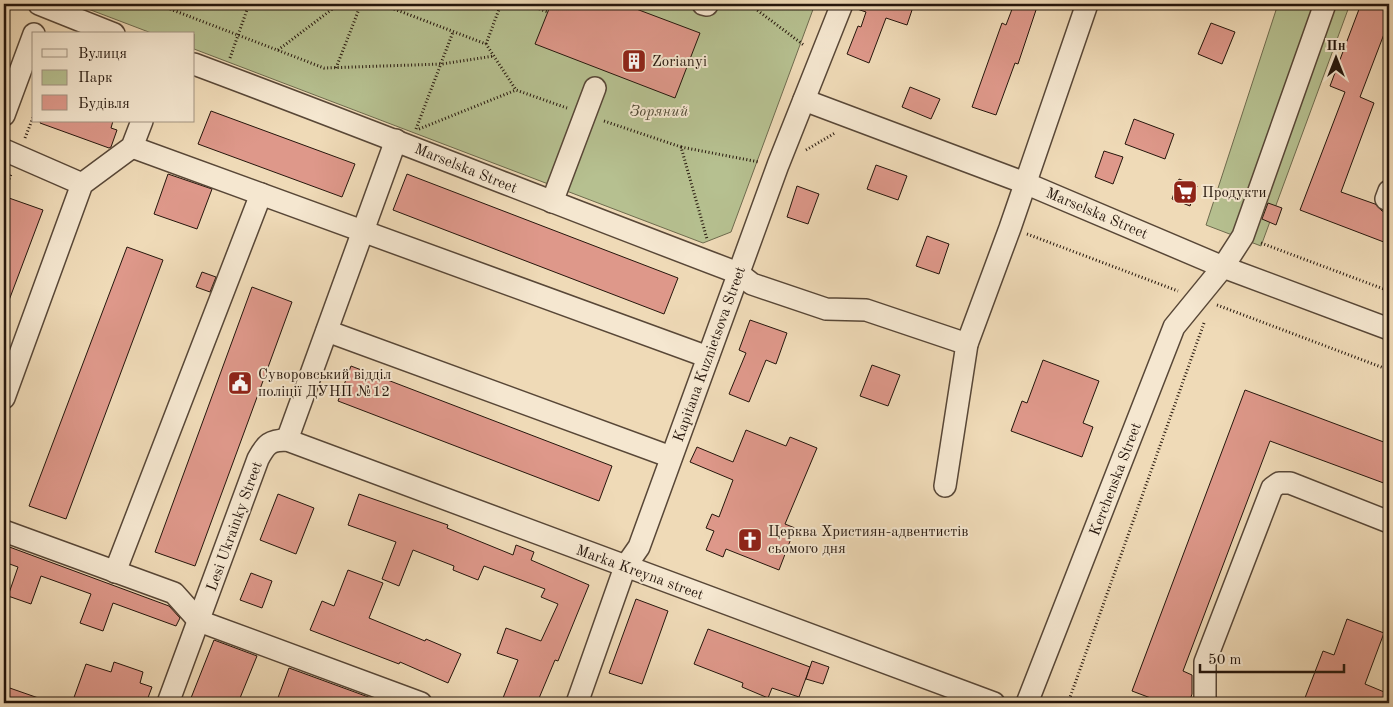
<svg xmlns="http://www.w3.org/2000/svg" width="1393" height="707" font-family="'Old Standard TT',serif">
  <style>
    .green { fill: #b6c090; stroke: #6e6b4e }
    .building { fill: #de988a; stroke: #25160c }
    .lines { fill: none; stroke-linecap: round; stroke-linejoin: round }
    .minor-casing { stroke: #584737; stroke-width: 24 }
    .path { stroke: #25160c; stroke-width: 3; stroke-dasharray: 1 2.5; stroke-linecap: butt }
    .minor { stroke: #f5e7d0; stroke-width: 21 }
    .labels { text-anchor: middle; stroke-width: 4; stroke-linejoin: round; paint-order: stroke }
    .poi-label { font-size: 15px; fill: #25160c; stroke: #f5e7d0; text-anchor: start }
    .park-label { font-size: 15px; font-style: italic; fill: #504934; stroke: #f5e7d0 }
    .street-label { font-size: 15px; fill: #25160c; stroke: #f5e7d0 }
  </style>
  <rect width="100%" height="100%" fill="#efdab7"/>
  <filter id="stains"><feTurbulence type="fractalNoise" baseFrequency=".004" numOctaves="4"/><feColorMatrix values="0 0 0 0 .2 0 0 0 0 .09 0 0 0 0 .02 0 0 0 .5 -.17"/></filter>
  <radialGradient id="worn" r=".72"><stop offset=".6" stop-color="#630" stop-opacity="0"/><stop offset="1" stop-color="#630" stop-opacity=".3"/></radialGradient>
  <!-- green -->
  <g class="green">
    <path d="M75,4H815L731,232L703,243L194,49V34H154Z"/>
    <path d="M1278,4H1350L1261,246L1206,225Z"/>
  </g>
  <!-- building -->
  <g class="building">
    <path d="M551,4H623L700,33L675,98L535,44Z"/>
    <path d="M854,4H914L907,25L886,18L869,63L847,54L858,26L861,27L866,12L854,8Z"/>
    <path d="M1014,4H1038L1018,64L1015,63L996,115L972,107L1002,23L1006,25Z"/>
    <path d="M1361,4H1389V21L1360,97L1374,103L1341,192L1375,204L1382,211L1389,212V244L1300,210L1345,92L1330,86Z"/>
    <path d="M1211,23L1235,32L1222,64L1198,54Z"/>
    <path d="M910,87L940,99L931,119L902,107Z"/>
    <path d="M211,111L355,164L342,197L198,144Z"/>
    <path d="M1134,119L1174,134L1165,159L1125,144Z"/>
    <path d="M41,121H113L111,128L117,130L111,147L109,148L40,123Z"/>
    <path d="M1104,151L1123,157L1113,184L1095,177Z"/>
    <path d="M876,165L907,176L898,200L867,189Z"/>
    <path d="M168,174L212,189L197,229L154,214Z"/>
    <path d="M407,174L678,278L664,314L393,210Z"/>
    <path d="M1179,179L1197,186L1190,206L1172,199Z"/>
    <path d="M797,186L819,194L808,224L787,217Z"/>
    <path d="M9,198L43,210L5,311H4V212Z"/>
    <path d="M1268,203L1282,208L1276,225L1262,219Z"/>
    <path d="M927,236L949,244L939,274L916,266Z"/>
    <path d="M127,247L163,260L66,519L29,506Z"/>
    <path d="M202,272L216,277L210,292L196,287Z"/>
    <path d="M252,287L292,302L195,566L155,552Z"/>
    <path d="M750,320L787,333L776,364L766,360L749,402L729,394L746,353L739,350Z"/>
    <path d="M1043,360L1099,381L1083,423L1093,427L1082,457L1011,431L1022,401L1027,403Z"/>
    <path d="M872,365L900,375L888,406L860,396Z"/>
    <path d="M351,366L612,466L599,501L338,401Z"/>
    <path d="M1245,390L1389,444V485L1270,441L1183,671L1192,675V694L1189,703H1164L1132,691Z"/>
    <path d="M746,430L786,446L790,437L817,448L785,524L795,528L779,570L726,549L723,557L706,550L714,531L706,528L712,514L719,517L733,480L690,462L697,447L733,462Z"/>
    <path d="M278,494L314,508L296,554L260,540Z"/>
    <path d="M359,494L448,525L447,528L513,555L516,545L534,552L531,560L589,585L558,661L555,660L537,703H501L518,660L497,653L506,628L541,641L558,604L541,597L545,589L484,566L478,580L453,570L454,566L413,550L399,586L382,579L396,542L348,525Z"/>
    <path d="M4,545L169,606L180,618L176,626L113,603L103,631L80,623L91,594L41,576L31,604L8,596L18,567L4,562Z"/>
    <path d="M348,570L383,583L369,618L425,641L426,639L461,654L448,683L400,662L399,664L310,630L322,601L334,606Z"/>
    <path d="M251,573L272,581L262,608L240,600Z"/>
    <path d="M636,599L668,611L642,684L609,673Z"/>
    <path d="M1347,619L1384,633L1365,684L1389,694V703H1303L1323,651L1334,655Z"/>
    <path d="M708,629L810,667L799,697L772,688L768,698L742,687L743,683L694,664Z"/>
    <path d="M214,640L257,656L238,703H189Z"/>
    <path d="M812,661L829,667L823,684L806,679Z"/>
    <path d="M114,662L143,672L140,683L152,687L146,703H72L86,664L111,672Z"/>
    <path d="M289,668L382,702V703H276Z"/>
    <path d="M4,686L47,701L46,703H4Z"/>
  </g>
  <g class="lines">
    <defs>
      <g id="minor">
        <path d="M39,4L114,34"/>
        <path d="M703,4L707,5"/>
        <path d="M194,64C376,132 556,204 738,273L752,284L826,309L866,310L967,344"/>
        <path d="M804,100L1025,183L1223,267L1389,329"/>
        <path d="M4,115L34,34"/>
        <path d="M132,147L708,357"/>
        <path d="M4,150L82,184"/>
        <path d="M1389,191L1386,199L1389,200"/>
        <path d="M552,202L595,88"/>
        <path d="M327,331L671,457"/>
        <path d="M4,398L82,184L132,147L142,121"/>
        <path d="M287,440L396,140"/>
        <path d="M945,486L967,344L1010,228L1087,4"/>
        <path d="M4,531L174,593L199,621L421,703"/>
        <path d="M115,572L261,194"/>
        <path d="M168,703L258,459C266,444 270,440 287,440L994,703"/>
        <path d="M577,703L625,567L639,547L778,165L842,4"/>
        <path d="M1027,703L1174,327L1223,267L1243,236L1325,4"/>
        <path d="M1205,703V662L1272,488L1279,483H1290L1389,522"/>
      </g>
    </defs>
    <!-- minor casing -->
    <use href="#minor" class="minor-casing"/>
    <!-- path -->
    <g class="path">
      <path d="M157,4L324,68L442,64L494,56"/>
      <path d="M381,4L486,44L516,90L567,108"/>
      <path d="M526,4L548,12"/>
      <path d="M749,4L805,46"/>
      <path d="M486,44L501,4"/>
      <path d="M278,50L339,4"/>
      <path d="M230,58L249,4"/>
      <path d="M336,68L361,4"/>
      <path d="M604,121L681,147L707,239"/>
      <path d="M416,129L453,32"/>
      <path d="M419,129L516,90"/>
      <path d="M25,138L34,115"/>
      <path d="M681,147L759,162"/>
      <path d="M806,150L835,133"/>
      <path d="M4,192L11,174"/>
      <path d="M1027,234L1178,291"/>
      <path d="M1261,243L1389,291"/>
      <path d="M1217,305L1389,370"/>
      <path d="M1068,703L1204,323"/>
    </g>
    <!-- minor -->
    <use href="#minor" class="minor"/>
  </g>
  <!-- icons -->
  <defs>
    <symbol id="building-square" viewBox="-11 -11 22 22"><rect x="-9" y="-9" width="18" height="18" rx="4" fill="#8f2418" stroke="#f5e7d0"/><path d="M-4-6H4V6H1V3H-1V6H-4ZM-2.5-4.3h1.7v1.8h-1.7ZM.8-4.3h1.7v1.8H.8ZM-2.5-1h1.7V.8h-1.7ZM.8-1h1.7V.8H.8Z" fill="#fff"/></symbol>
    <symbol id="supermarket-square" viewBox="-11 -11 22 22"><rect x="-9" y="-9" width="18" height="18" rx="4" fill="#8f2418" stroke="#f5e7d0"/><path d="M-6-5.5h2.5l.6 2H6L4.5 2H-2.5L-4.4-4H-6ZM-1.5 3.2a1.3 1.3 0 1 0 .1 0ZM3 3.2a1.3 1.3 0 1 0 .1 0Z" fill="#fff"/></symbol>
    <symbol id="civic-square" viewBox="-11 -11 22 22"><rect x="-9" y="-9" width="18" height="18" rx="4" fill="#8f2418" stroke="#f5e7d0"/><path d="M-.6-6.5H3V-4.5H.6V-3L4-1V1h2V6H-6V1h2V-1L-.6-3ZM-1.2 2.5V6h2.4V2.5Z" fill="#fff"/></symbol>
    <symbol id="church-square" viewBox="-11 -11 22 22"><rect x="-9" y="-9" width="18" height="18" rx="4" fill="#8f2418" stroke="#f5e7d0"/><path d="M-1.2-6h2.4v3.5h3.3v2.4h-3.3V6h-2.4V-.1h-3.3v-2.4h3.3Z" fill="#fff"/></symbol>
  </defs>
  <g fill-rule="evenodd">
    <use href="#building-square" x="620" y="47" width="28" height="28"/>
    <use href="#supermarket-square" x="1171" y="178" width="28" height="28"/>
    <use href="#civic-square" x="226" y="369" width="28" height="28"/>
    <use href="#church-square" x="736" y="526" width="28" height="28"/>
  </g>
  <g class="labels">
    <!-- poi labels -->
    <g class="poi-label">
      <text x="652" y="66">Zorianyi</text>
      <text x="1202" y="197">Продукти</text>
      <text x="258" y="379">Суворовський відділ<tspan x="258" dy="17">поліції ДУНП №12</tspan></text>
      <text x="768" y="536">Церква Християн-адвентистів<tspan x="768" dy="17">сьомого дня</tspan></text>
    </g>
    <!-- park labels -->
    <g class="park-label">
      <text x="659" y="116">Зоряний</text>
    </g>
    <!-- street labels -->
    <g class="street-label">
      <text transform="translate(466 168) rotate(22)" y="5">Marselska Street</text>
      <text transform="translate(1097 213) rotate(23)" y="5">Marselska Street</text>
      <text transform="translate(709 354) rotate(-70)" y="5">Kapitana Kuznietsova Street</text>
      <text transform="translate(1115 479) rotate(-69)" y="5">Kerchenska Street</text>
      <text transform="translate(234 526) rotate(-70)" y="5">Lesi Ukrainky Street</text>
      <text transform="translate(640 572) rotate(20)" y="5">Marka Kreyna street</text>
    </g>
  </g>
  <!-- margin -->
  <rect width="1393" height="707" fill="none" stroke="#efdab7" stroke-width="20"/>
  <rect x="5" y="5" width="1383" height="697" fill="none" stroke="#25160c" stroke-width="2.5"/>
  <rect x="10" y="10" width="1373" height="687" fill="none" stroke="#25160c"/>
  <!-- legend -->
  <rect x="32" y="32" width="162" height="90" fill="#f5e7d0" stroke="#a29382"/>
  <rect x="42" y="49" width="25" height="8" fill="#f5e7d0" stroke="#a29382"/>
  <text x="78" y="58" font-size="15" fill="#25160c">Вулиця</text>
  <rect x="42" y="70" width="25" height="15" fill="#b6c090" stroke="#a29382"/>
  <text x="78" y="82" font-size="15" fill="#25160c">Парк</text>
  <rect x="42" y="95" width="25" height="15" fill="#de988a" stroke="#a29382"/>
  <text x="78" y="108" font-size="15" fill="#25160c">Будівля</text>
  <!-- north arrow -->
  <g transform="translate(1336 58)" stroke="#f5e7d0" stroke-width="4" paint-order="stroke">
  <path d="M0-4L9 19L0 12L-9 19Z" fill="#25160c"/>
  <text y="-8" font-size="14" font-weight="bold" text-anchor="middle" fill="#25160c">Пн</text>
  </g>
  <!-- scale -->
  <path d="M1200 664v8h144v-8" fill="none" stroke="#25160c" stroke-width="2.5"/>
  <text x="1208" y="664" font-size="15" fill="#25160c" stroke="#f5e7d0" stroke-width="4" paint-order="stroke">50 m</text>
  <rect width="100%" height="100%" filter="url(#stains)"/>
  <rect width="100%" height="100%" fill="url(#worn)"/>
</svg>
